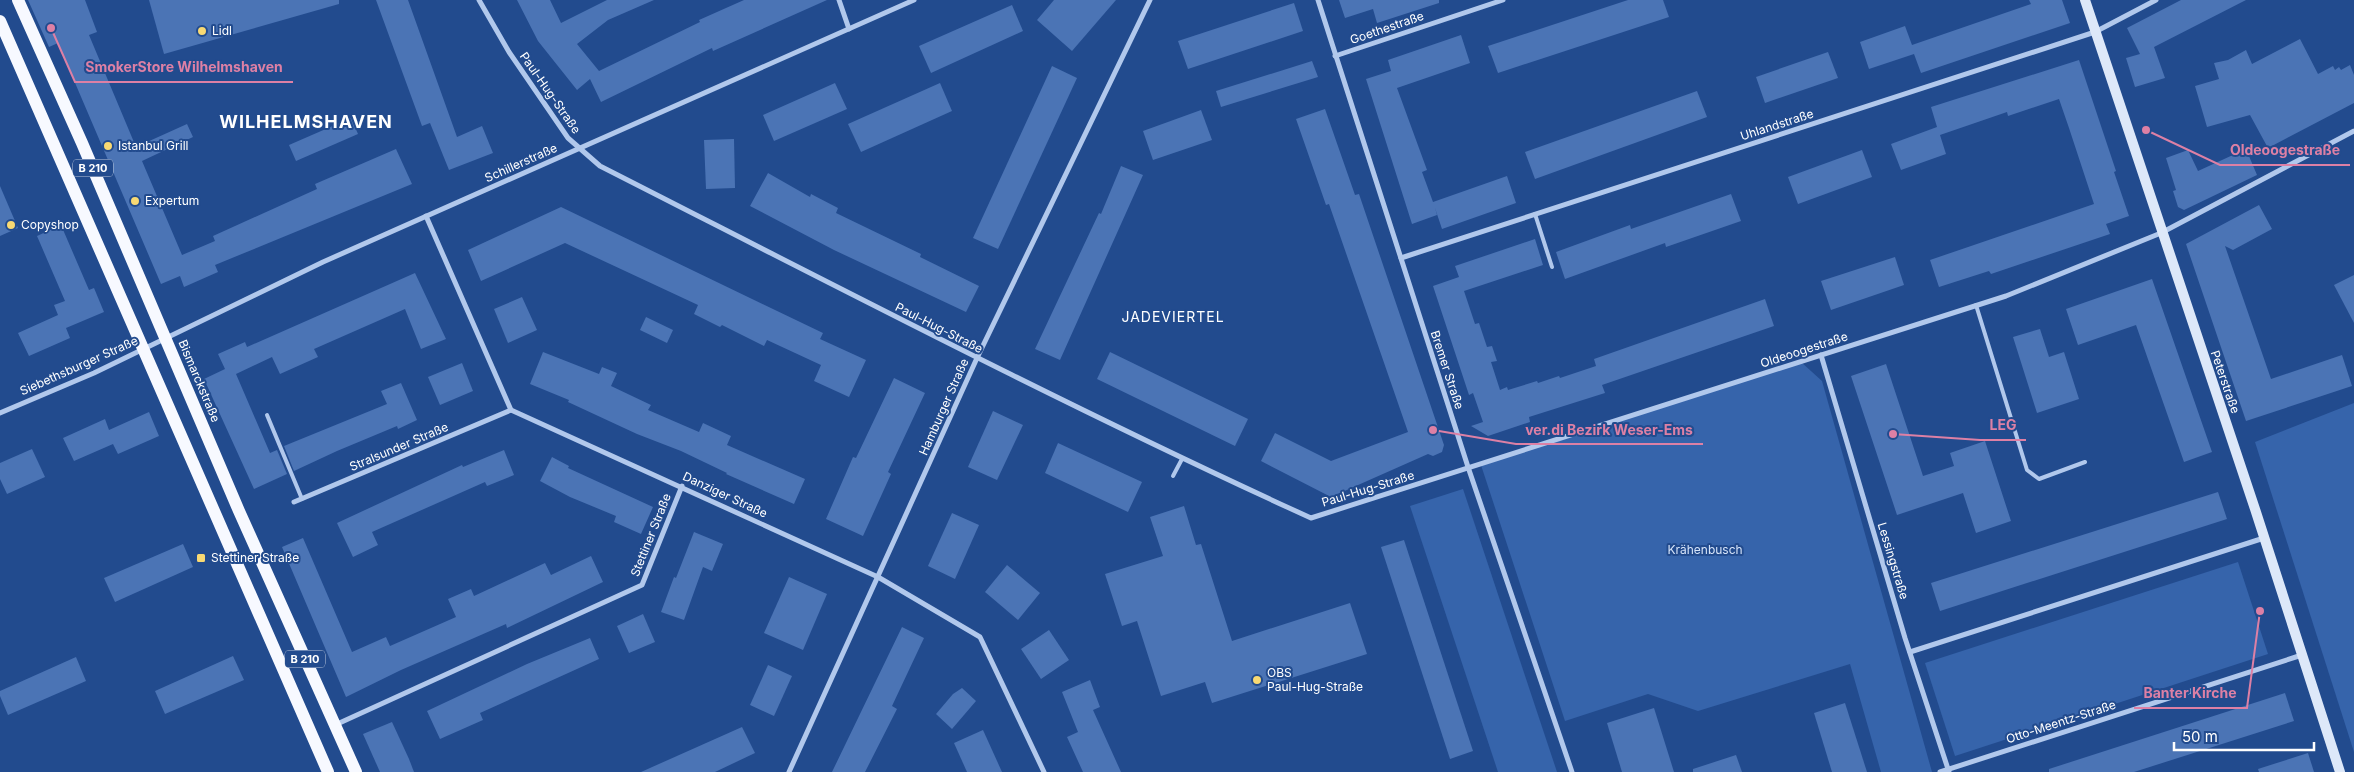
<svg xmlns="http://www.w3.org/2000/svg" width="2354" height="772" font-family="Inter,sans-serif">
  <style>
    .green { fill: #3664ab }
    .building { fill: #4b74b5 }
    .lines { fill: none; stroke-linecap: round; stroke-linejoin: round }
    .service { stroke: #b1c8ec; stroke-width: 4 }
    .minor { stroke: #b1c8ec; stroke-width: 5 }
    .secondary { stroke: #dde8f9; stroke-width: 10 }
    .primary { stroke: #f7f9ff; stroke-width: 12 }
    .poi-dot { fill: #f8d973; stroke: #224b8e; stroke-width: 2 }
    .labels { text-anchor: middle; stroke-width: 4; stroke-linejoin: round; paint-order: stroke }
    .shield { fill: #224b8e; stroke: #bdc9dd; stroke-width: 1 }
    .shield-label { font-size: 11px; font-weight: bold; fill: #fff }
    .street-label { font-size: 12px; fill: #fff; stroke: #224b8e }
    .poi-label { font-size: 12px; fill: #fff; stroke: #224b8e; text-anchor: start }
    .park-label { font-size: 12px; fill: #d6e4f9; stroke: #224b8e }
    .neighbourhood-label { font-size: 14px; letter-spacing: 1px; fill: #fff; stroke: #224b8e }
    .district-label { font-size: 18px; font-weight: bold; letter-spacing: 1px; fill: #fff; stroke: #224b8e }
    .leader { fill: none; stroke: #dd80a5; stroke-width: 2 }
    .callout-dot { fill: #dd80a5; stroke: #224b8e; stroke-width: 2 }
    .callout-label { font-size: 14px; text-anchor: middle; font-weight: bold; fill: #dd80a5; stroke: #224b8e; stroke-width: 4; stroke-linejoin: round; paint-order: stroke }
  </style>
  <rect width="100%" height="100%" fill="#224b8e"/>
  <!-- green -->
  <g class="green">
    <path d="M1801,362L1822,381L1932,772H1881L1850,664L1698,711L1648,694L1565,721L1480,462Z"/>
    <path d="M2354,403V752L2255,442Z"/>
    <path d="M1463,489L1557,772H1498L1410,506Z"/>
    <path d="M2238,562L2268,654L1955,756L1925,663Z"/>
  </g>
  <!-- building -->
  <g class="building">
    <path d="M28,0H85L97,32L89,35L136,147L187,124L193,137L142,161L182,255L215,241L213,236L317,189L315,184L396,149L412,184L215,265L218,272L184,287L180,276L161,284L58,43L49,47Z"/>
    <path d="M149,0H339V4L164,54Z"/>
    <path d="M376,0H408L457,137L482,126L493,153L449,170L430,123L422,126Z"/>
    <path d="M517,0H550L561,23L607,0H654L608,20L577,44L599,71L700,22L699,20L744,0H827L713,51L712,48L601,102L590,79L577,90L538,41Z"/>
    <path d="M1054,0H1116L1072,51L1037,20Z"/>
    <path d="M1339,0H1439V3L1377,23L1373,9L1345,18Z"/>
    <path d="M1628,0H1663L1669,17L1498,73L1488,46Z"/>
    <path d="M2029,0H2062L2070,23L1921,73L1914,54L1869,69L1860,42L1905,26L1912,45L2031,4Z"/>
    <path d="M2181,0H2246L2154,47L2165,78L2135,87L2126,58L2140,54L2127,28Z"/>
    <path d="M1294,3L1303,31L1188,69L1178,41Z"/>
    <path d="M1012,5L1023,31L931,73L919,46Z"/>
    <path d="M1461,35L1470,63L1397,88L1427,170L1422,172L1433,202L1507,176L1516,203L1442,229L1435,208L1437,215L1412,224L1366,79L1391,71L1388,60Z"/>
    <path d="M2300,39L2318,74L2333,66L2335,70L2339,67L2341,70L2350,65L2354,75V103L2268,148L2250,115L2207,127L2195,86L2219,79L2214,63L2228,60L2246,50L2252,64Z"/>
    <path d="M1828,52L1838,78L1765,103L1756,77Z"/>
    <path d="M2079,60L2116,171L2114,172L2129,216L2106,224L2110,234L1991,274L1989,271L1939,287L1930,260L2094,204L2069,128L2059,99L2008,116L2007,112L1940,135L1946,154L1901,170L1891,144L1937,127L1931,107Z"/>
    <path d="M1312,61L1318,77L1221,107L1216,91Z"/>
    <path d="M1052,66L1077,78L998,249L973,238Z"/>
    <path d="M835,83L847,109L774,141L763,115Z"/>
    <path d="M940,83L952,111L861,152L848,124Z"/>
    <path d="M1697,91L1707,117L1535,179L1525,152Z"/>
    <path d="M1325,109L1355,195L1359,194L1444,445L1442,452L1433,456L1428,454L1331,497L1261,461L1275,433L1331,461L1408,432L1329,204L1326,205L1296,119Z"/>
    <path d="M1201,110L1212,140L1153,160L1143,131Z"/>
    <path d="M351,118L358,134L296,161L289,145Z"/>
    <path d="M734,139L735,188L706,189L704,140Z"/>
    <path d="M2246,149L2257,175L2184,210L2178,207L2173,191L2176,190L2166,158L2188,150L2198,171Z"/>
    <path d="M1862,150L1872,177L1798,204L1788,177Z"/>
    <path d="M1121,166L1143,175L1060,360L1035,349L1099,213L1101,214Z"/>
    <path d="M768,173L810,197L811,194L838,208L836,213L921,254L920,257L979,286L966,312L834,250L750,206Z"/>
    <path d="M0,186L18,228L0,236Z"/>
    <path d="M1731,194L1741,221L1666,247L1665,243L1565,279L1556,252L1630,225L1631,229Z"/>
    <path d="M2259,205L2272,229L2233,250L2225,246L2271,379L2342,355L2352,386L2246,421L2186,244Z"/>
    <path d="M561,207L823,333L820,339L866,360L849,397L814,381L821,365L767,340L764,346L722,325L720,327L694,314L698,305L565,243L481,281L468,250Z"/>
    <path d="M61,225L89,290L94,288L104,312L66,328L70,338L29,356L18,333L58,315L54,305L65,301L37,236Z"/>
    <path d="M1535,239L1543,265L1464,291L1475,324L1479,323L1487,347L1492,346L1497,361L1491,362L1500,390L1507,387L1508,390L1537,381L1538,383L1559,376L1560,378L1596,366L1594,359L1765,299L1774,326L1602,385L1605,393L1529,417L1530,422L1488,436L1471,426L1483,422L1473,393L1469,395L1433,286L1459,277L1455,266Z"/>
    <path d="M1895,257L1904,285L1831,310L1821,281Z"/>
    <path d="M415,273L446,339L421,349L405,309L314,349L318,357L280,374L272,357L236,374L270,453L277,450L287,474L254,489L204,379L225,369L218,354L245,342L247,347Z"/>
    <path d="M2354,275V323L2334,285Z"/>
    <path d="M2152,279L2212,452L2184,462L2136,325L2078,345L2066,309Z"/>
    <path d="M522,297L537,330L508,343L494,309Z"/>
    <path d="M646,317L673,330L667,343L640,330Z"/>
    <path d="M2040,329L2049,357L2064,352L2079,399L2037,413L2013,337Z"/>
    <path d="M543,352L599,374L602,367L617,373L611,386L651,405L648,410L699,432L703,423L731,436L727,445L805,479L794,504L726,474L727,473L681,451L637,434L568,402L569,400L530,384Z"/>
    <path d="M1110,352L1248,419L1235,446L1097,379Z"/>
    <path d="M462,363L473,391L440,405L428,377Z"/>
    <path d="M1886,364L1923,476L1954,466L1950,453L1985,441L2011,521L1976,533L1963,493L1897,515L1851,376Z"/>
    <path d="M894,378L925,393L888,472L891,474L863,536L826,519L853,457L856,458Z"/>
    <path d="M401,383L417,420L398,429L397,426L337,451L294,471L284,446L387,404L381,391Z"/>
    <path d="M993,411L1023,425L997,480L968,467Z"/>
    <path d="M149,412L159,436L118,454L113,444L74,461L63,438L105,419L109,430Z"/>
    <path d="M1058,443L1142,482L1128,512L1045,473Z"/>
    <path d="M32,449L45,477L7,494L0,479V463Z"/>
    <path d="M504,450L514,475L487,486L485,482L372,532L378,545L353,557L337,523L462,465L463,467Z"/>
    <path d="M552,457L569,466L568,468L653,507L641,534L614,522L616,516L570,497L540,481Z"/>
    <path d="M2218,492L2227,519L1940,611L1931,583Z"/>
    <path d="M1184,506L1196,545L1201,544L1232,641L1350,603L1367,654L1212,703L1205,682L1161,696L1137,621L1122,626L1105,574L1163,556L1150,517Z"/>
    <path d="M952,513L979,525L955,579L928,566Z"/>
    <path d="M694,532L723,544L712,571L703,567L684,620L661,612L674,577L676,578Z"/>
    <path d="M303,538L352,652L386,637L390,646L456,617L448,599L471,589L474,596L545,563L551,575L591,556L603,582L507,628L506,624L401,670L346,697L282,547Z"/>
    <path d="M1404,540L1473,751L1450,759L1381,547Z"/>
    <path d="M183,544L193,567L115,602L104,578Z"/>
    <path d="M1007,565L1040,593L1018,620L985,592Z"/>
    <path d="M789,577L827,594L803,650L764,633Z"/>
    <path d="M643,614L655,642L629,653L617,626Z"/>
    <path d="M902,627L924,638L892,706L897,709L865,772H832Z"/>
    <path d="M1049,630L1069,660L1041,679L1021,649Z"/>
    <path d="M590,638L599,659L480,713L483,720L440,739L427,711L527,664Z"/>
    <path d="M233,656L244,680L165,714L155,691Z"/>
    <path d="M76,657L86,681L8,715L0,696V691Z"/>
    <path d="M768,665L792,676L774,716L750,705Z"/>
    <path d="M1090,680L1100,707L1093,710L1121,772H1083L1067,737L1078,732L1062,692Z"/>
    <path d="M962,688L976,701L952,729L936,714L953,694Z"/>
    <path d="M2285,693L2294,721L2134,772H2049V769Z"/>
    <path d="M1845,703L1867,772H1832L1814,713Z"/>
    <path d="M1654,708L1674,772H1622L1607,723Z"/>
    <path d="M392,722L409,759L414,772H380L363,734Z"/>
    <path d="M742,727L755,753L715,772H641Z"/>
    <path d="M983,730L1002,772H967L954,743Z"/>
    <path d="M2308,753L2314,772H2259L2258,769Z"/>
    <path d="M1736,755L1742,772H1693V769Z"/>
  </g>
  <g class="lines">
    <!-- service -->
    <g class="service">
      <path d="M1535,214L1552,267"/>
      <path d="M1976,305L2027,470L2039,479L2085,462"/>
      <path d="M267,415L302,499"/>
      <path d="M1173,476L1182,459"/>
    </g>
    <!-- minor -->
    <g class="minor">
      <path d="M479,0L509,52L568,138L600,166C836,286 1070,408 1311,518L2006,296L2161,233L2354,131"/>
      <path d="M839,0L849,29"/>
      <path d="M1318,0L1468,467L1572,772"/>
      <path d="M1335,56L1503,0"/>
      <path d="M426,216L511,410L878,577L980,637L1044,772"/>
      <path d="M1401,258L2095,32L2156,0"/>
      <path d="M1821,355L1905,638L1949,772"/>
      <path d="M0,413L94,373L323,262L914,0"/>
      <path d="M294,502L511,410"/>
      <path d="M1910,652L2264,538"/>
      <path d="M335,725L642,585L682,486"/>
      <path d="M789,772L977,358L1150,0"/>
      <path d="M1940,772L2302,655"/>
    </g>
    <!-- secondary -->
    <path class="secondary" d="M2085,0L2255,509L2340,772"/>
    <!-- primary -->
    <g class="primary">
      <path d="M18,0L82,143L239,511L356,772"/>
      <path d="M0,21L328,772"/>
    </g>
  </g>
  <!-- markers -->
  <g class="poi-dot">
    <circle cx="202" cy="31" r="5"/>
    <circle cx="108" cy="146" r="5"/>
    <circle cx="135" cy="201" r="5"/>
    <circle cx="11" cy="225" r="5"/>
    <rect x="196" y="553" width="10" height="10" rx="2.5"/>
    <circle cx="1257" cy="680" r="5"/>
  </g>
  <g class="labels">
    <!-- shield labels -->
    <g class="shield">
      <rect x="73" y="159.5" width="40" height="17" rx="4"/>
      <rect x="285" y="650.5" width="40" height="17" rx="4"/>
    </g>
    <g class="shield-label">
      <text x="93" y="172">B 210</text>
      <text x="305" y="663">B 210</text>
    </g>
    <!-- street labels -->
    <g class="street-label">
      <text transform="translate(1387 28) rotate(-19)" y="4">Goethestraße</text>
      <text transform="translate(550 93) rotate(55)" y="4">Paul-Hug-Straße</text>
      <text transform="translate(1777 125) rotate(-18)" y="4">Uhlandstraße</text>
      <text transform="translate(521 163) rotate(-24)" y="4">Schillerstraße</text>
      <text transform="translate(939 328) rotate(27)" y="4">Paul-Hug-Straße</text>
      <text transform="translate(1804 350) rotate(-18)" y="4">Oldeoogestraße</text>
      <text transform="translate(79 366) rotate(-24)" y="4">Siebethsburger Straße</text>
      <text transform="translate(1447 370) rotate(72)" y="4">Bremer Straße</text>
      <text transform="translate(199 381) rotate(67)" y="4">Bismarckstraße</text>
      <text transform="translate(2225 382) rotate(71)" y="4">Peterstraße</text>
      <text transform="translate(944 407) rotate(-66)" y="4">Hamburger Straße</text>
      <text transform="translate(399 447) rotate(-23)" y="4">Stralsunder Straße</text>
      <text transform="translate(1368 489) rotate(-17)" y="4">Paul-Hug-Straße</text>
      <text transform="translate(725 495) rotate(25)" y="4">Danziger Straße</text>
      <text transform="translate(651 535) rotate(-68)" y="4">Stettiner Straße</text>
      <text transform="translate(1893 561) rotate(73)" y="4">Lessingstraße</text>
      <text transform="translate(2061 722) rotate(-18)" y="4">Otto-Meentz-Straße</text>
    </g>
    <!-- poi labels -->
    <g class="poi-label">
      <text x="212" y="35">Lidl</text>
      <text x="118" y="150">Istanbul Grill</text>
      <text x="145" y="205">Expertum</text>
      <text x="21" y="229">Copyshop</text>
      <text x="211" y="562">Stettiner Straße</text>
      <text x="1267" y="677">OBS<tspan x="1267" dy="14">Paul-Hug-Straße</tspan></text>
    </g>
    <!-- park labels -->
    <g class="park-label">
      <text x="1705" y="554">Krähenbusch</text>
    </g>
    <!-- neighbourhood labels -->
    <g class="neighbourhood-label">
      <text x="1173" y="322">JADEVIERTEL</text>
    </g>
    <!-- district labels -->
    <g class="district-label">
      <text x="306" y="128">WILHELMSHAVEN</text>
    </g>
  </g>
  <!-- callouts -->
  <path class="leader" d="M51 28L75 82H293M2146 130L2220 165H2350M1893 434L1980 440H2026M1433 430L1516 444H1703M2260 611L2247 708H2134"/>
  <g class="callout-dot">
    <circle cx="51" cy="28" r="5"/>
    <circle cx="2146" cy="130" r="5"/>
    <circle cx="1893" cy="434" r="5"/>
    <circle cx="1433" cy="430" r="5"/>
    <circle cx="2260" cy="611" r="5"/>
  </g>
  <g class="callout-label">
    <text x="184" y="72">SmokerStore Wilhelmshaven</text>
    <text x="2285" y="155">Oldeoogestraße</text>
    <text x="2003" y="430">LEG</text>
    <text x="1609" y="435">ver.di Bezirk Weser-Ems</text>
    <text x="2190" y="698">Banter Kirche</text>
  </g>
  <!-- scale -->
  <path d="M2174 742v8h140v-8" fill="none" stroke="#ffffff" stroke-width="2.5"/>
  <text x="2182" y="742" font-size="15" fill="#ffffff" stroke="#224b8e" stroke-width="4" paint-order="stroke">50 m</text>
</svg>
